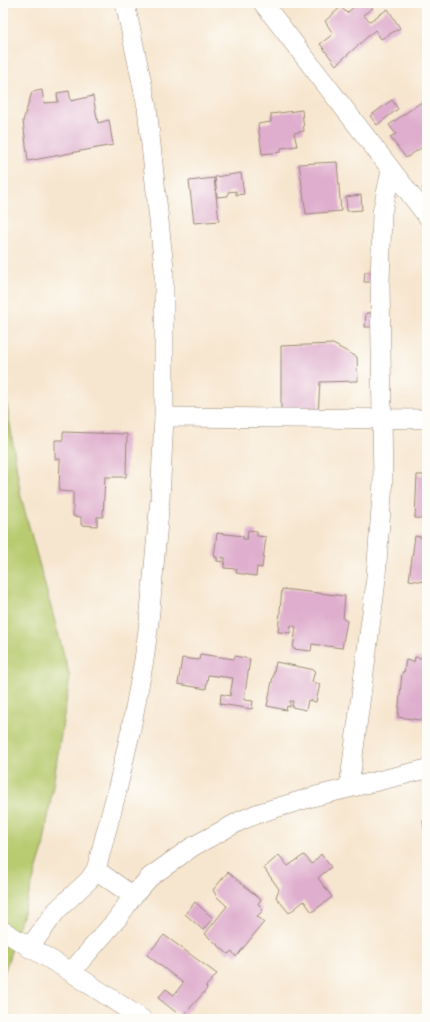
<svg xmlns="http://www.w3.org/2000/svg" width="430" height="1022" font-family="Kalam,sans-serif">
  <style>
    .green { fill: #b8cb6f; stroke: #7a7a46 }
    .building { fill: #dfaece }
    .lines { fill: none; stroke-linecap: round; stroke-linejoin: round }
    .minor-casing { stroke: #998876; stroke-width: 20 }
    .minor { stroke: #fff; stroke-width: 19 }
  </style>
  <rect width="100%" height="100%" fill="#fdfcf7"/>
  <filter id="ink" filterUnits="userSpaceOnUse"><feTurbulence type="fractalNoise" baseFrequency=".025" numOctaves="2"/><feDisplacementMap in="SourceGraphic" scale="8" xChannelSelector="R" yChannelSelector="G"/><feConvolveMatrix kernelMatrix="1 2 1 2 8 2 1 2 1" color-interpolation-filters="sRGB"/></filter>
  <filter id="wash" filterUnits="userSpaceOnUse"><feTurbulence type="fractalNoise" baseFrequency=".012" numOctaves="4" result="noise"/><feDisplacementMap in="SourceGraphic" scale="16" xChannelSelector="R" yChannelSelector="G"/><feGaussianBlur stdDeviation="0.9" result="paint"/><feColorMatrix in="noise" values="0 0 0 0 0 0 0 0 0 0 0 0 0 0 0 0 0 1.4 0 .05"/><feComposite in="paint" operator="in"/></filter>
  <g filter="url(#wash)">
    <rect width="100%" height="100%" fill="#f7e6cf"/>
    <!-- green -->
    <path class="green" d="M3,379L21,497L70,677L43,849L3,977Z"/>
    <g id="blocks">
      <!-- building -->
      <g class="building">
        <path d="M358,3H368L373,8L363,15L370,21L388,9L400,28L381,39L375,30L336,65L320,44L333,34L325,21L341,7L347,13Z"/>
        <path d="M42,90L44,103L58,102L57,93L69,91L71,101L93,96L98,123L109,120L113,145L28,161L23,121L32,92Z"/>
        <path d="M427,98V114L423,117L427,122V144L406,158L390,137L396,134L389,125Z"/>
        <path d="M392,100L398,109L377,125L370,116Z"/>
        <path d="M302,110L304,131L294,133L297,146L281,148V152L262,154L258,124L271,122V114Z"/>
        <path d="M337,162L341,211L306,214L299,164Z"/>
        <path d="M427,172V181L423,175Z"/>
        <path d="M241,173L244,194L236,195V191L228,192V196L217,197L215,177Z"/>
        <path d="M214,178L219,221L194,223L189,181Z"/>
        <path d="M427,185V194L422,188Z"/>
        <path d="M361,195L362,210L347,211L346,197Z"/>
        <path d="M365,272H371V282H364Z"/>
        <path d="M366,313H373V327H365Z"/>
        <path d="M333,344L357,357L358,381L320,382L318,415L281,413V346Z"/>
        <path d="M63,432L127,434L126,477H105L103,517H97V526L81,525V517L73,516V492L59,491L60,459H55V440H63Z"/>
        <path d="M417,475H427V519L415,518Z"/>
        <path d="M426,529L427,582L409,580L415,536L425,538Z"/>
        <path d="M248,530L257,531V536L266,537L262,568L257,567L256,576L236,573L237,569L224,568L225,558L222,557V562L217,561V557H214L217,533L243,536V539H247Z"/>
        <path d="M282,589L345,596L343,619L347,621L342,648L312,644L311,651L293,649L296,627L291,625L290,633L278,632Z"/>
        <path d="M200,654L234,659L235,656L250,659L244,700L253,701L252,709L220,704L221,694L230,696L233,678L208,675L206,689L178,684L182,658L199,660Z"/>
        <path d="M415,657L427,659V721L398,717L402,672H404L406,660L414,662Z"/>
        <path d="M276,662L315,670L312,682L320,684L316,702L308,700L306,710L292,707L293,701H290V707L287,706L286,710L267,706Z"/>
        <path d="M427,820V840H426L423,821Z"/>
        <path d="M321,854L331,867L318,878L332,897L312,912L304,901L289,913L276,897L279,889L264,868L279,855L288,866L304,855L312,864Z"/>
        <path d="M228,872L261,900L258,903L263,911L257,916L264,922L236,957L232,951L228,954L205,934L227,906L217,897L213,890Z"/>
        <path d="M195,902L213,918L203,930L185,914Z"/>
        <path d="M164,935L217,974L206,986L207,989L182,1017L158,998L166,989L174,995L183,983L147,955Z"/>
      </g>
    </g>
  </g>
  <g filter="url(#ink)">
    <use href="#blocks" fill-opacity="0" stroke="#998876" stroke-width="1"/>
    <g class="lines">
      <defs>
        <g id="minor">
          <path d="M263,3L427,216"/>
          <path d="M164,417L427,419"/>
          <path d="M349,787L375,589L383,482L380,284L382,213L391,170"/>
          <path d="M96,870L133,896"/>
          <path d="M3,931L71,972L142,1019"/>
          <path d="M29,948L57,910L89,880L96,870L117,791L131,729L144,660L149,622L160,500L164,417V268L147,107L125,3"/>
          <path d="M71,972L117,919L133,896L150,877L192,847L240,821L259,813L316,796L427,769"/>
        </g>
      </defs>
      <!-- minor casing -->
      <use href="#minor" class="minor-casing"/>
      <!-- minor -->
      <use href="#minor" class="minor"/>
    </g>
  </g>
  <!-- margin -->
  <rect width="430" height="1022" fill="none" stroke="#fdfcf7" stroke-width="16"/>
</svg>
